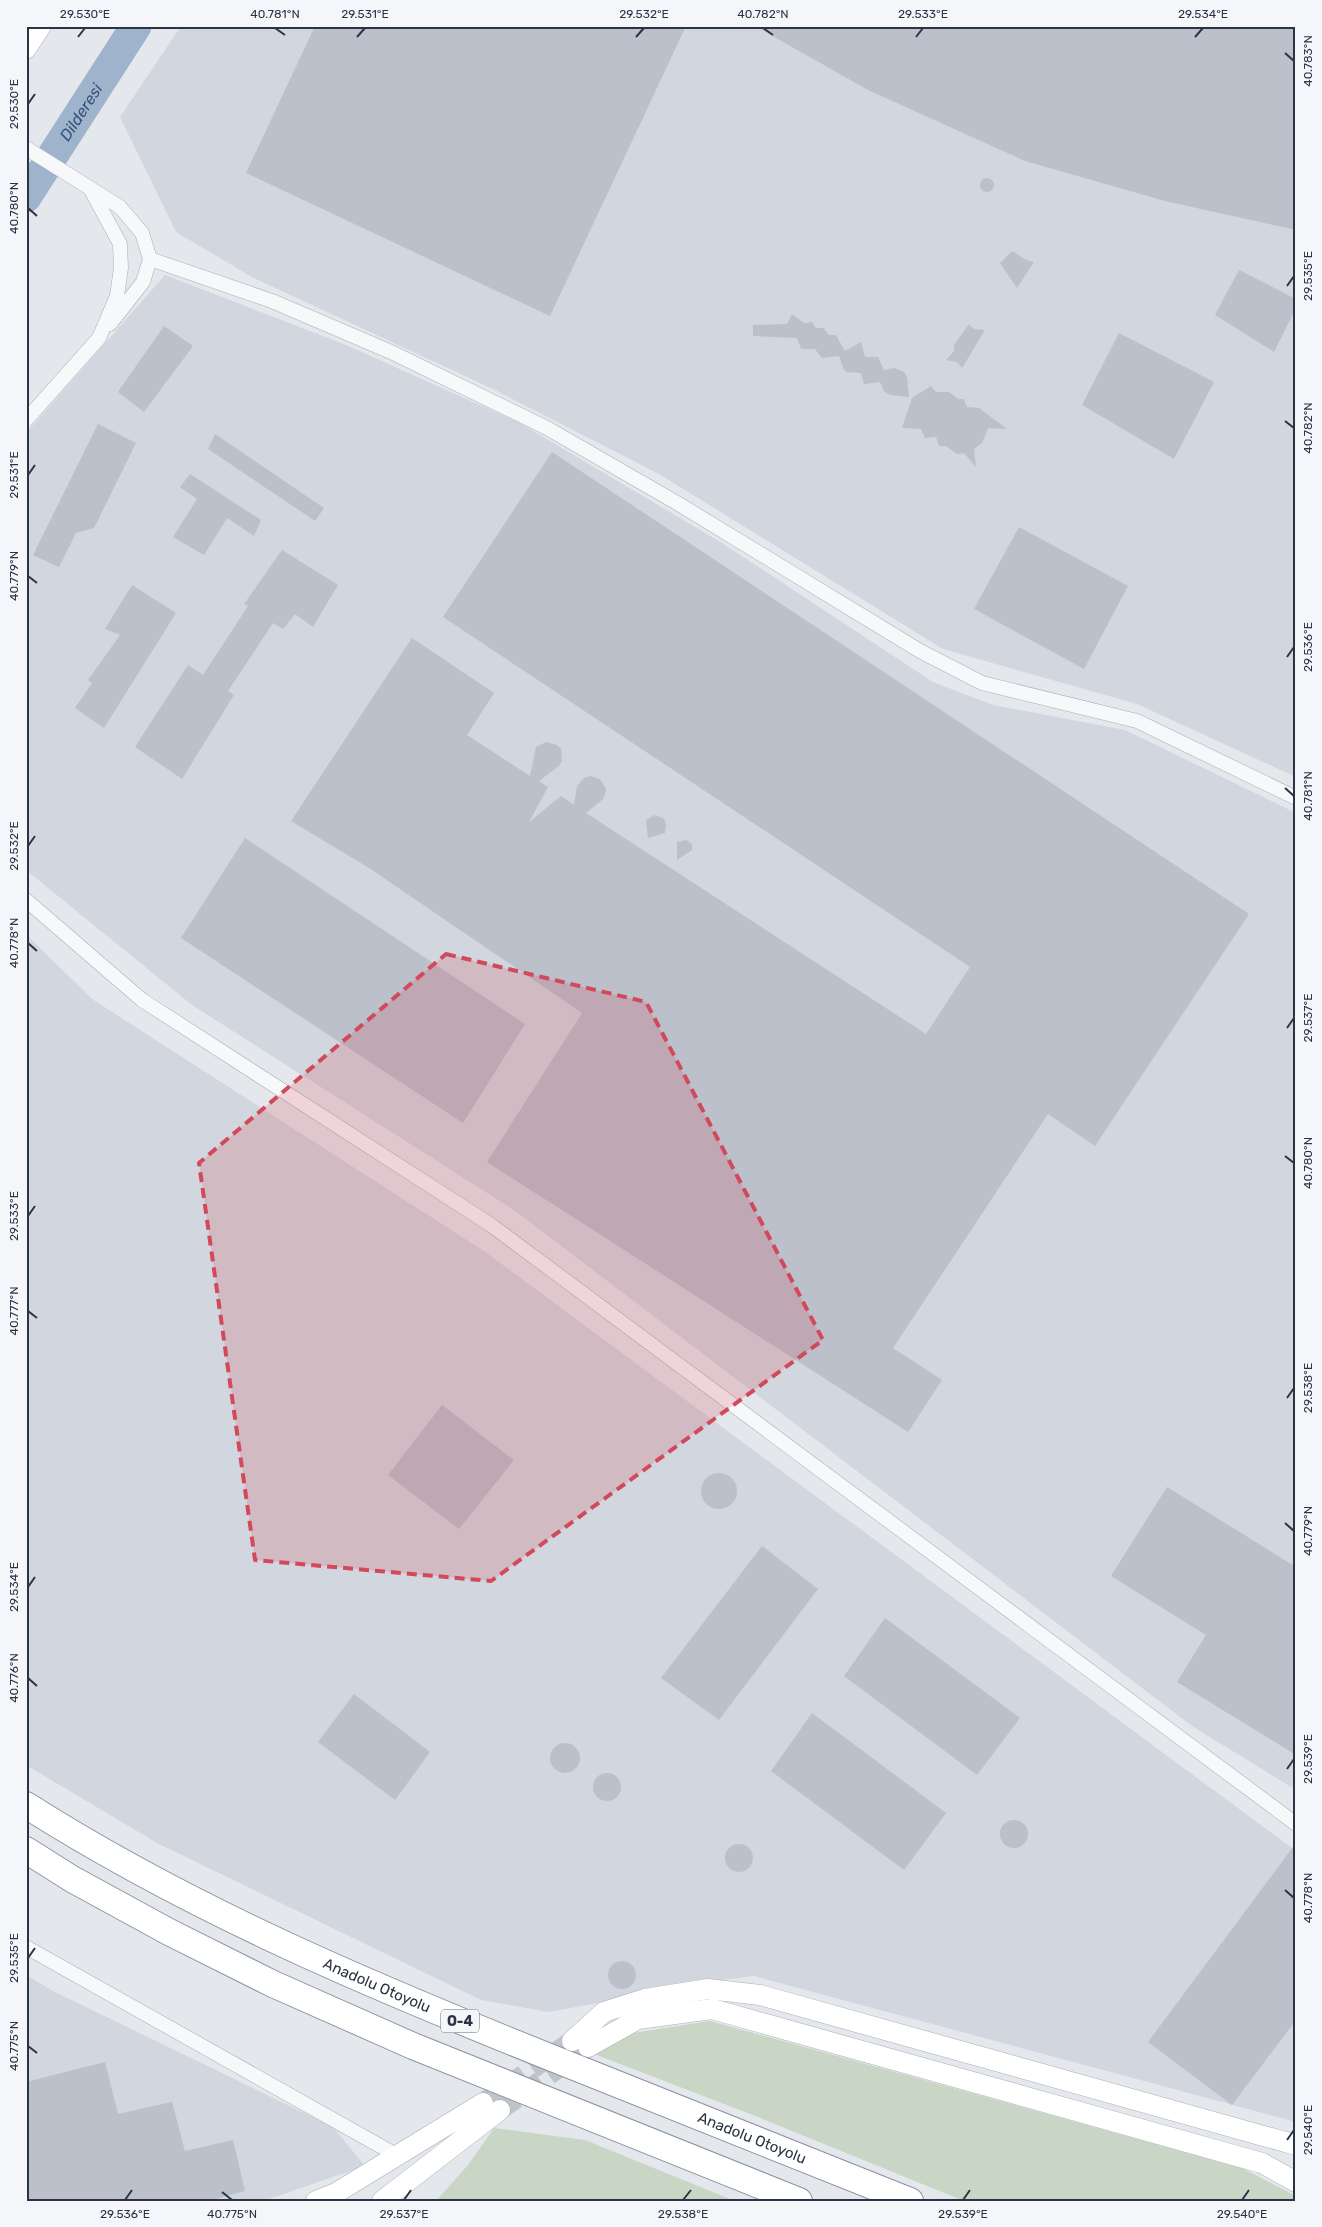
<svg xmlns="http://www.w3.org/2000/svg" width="1322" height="2227" font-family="Rubik,sans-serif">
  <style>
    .built { fill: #d2d6de }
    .green { fill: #c9d6c5 }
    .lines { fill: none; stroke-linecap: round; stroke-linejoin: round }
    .river { stroke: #9fb4cc; stroke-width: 31 }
    .building { fill: #bbc0ca }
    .secondary-tunnel { stroke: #bfc3cb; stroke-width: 20; stroke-dasharray: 20 10; stroke-linecap: butt }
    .street-casing { stroke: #a9aeb7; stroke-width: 15 }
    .secondary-casing { stroke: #a9aeb7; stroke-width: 21 }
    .highway-casing { stroke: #8b94a3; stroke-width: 28 }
    .street { stroke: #f7f8fa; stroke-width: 14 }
    .secondary { stroke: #fff; stroke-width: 20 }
    .highway { stroke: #fff; stroke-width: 26 }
    .marked { fill: #d1495b; fill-opacity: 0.2; stroke: #d1495b; stroke-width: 4; stroke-dasharray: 10 6; stroke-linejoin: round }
    .ticks { fill: none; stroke: #2b3445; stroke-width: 2 }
    .labels { text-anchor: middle; stroke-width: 4; stroke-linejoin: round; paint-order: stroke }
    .shield { fill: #f4f6f9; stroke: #676e7b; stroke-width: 1 }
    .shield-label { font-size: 14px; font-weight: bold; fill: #2b3445 }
    .street-label { font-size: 15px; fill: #2b3445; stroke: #f4f6f9 }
    .water-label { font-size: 16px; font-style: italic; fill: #34527a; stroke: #f4f6f9 }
    .neatline { fill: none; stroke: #2b3445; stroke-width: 2 }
    .ticks-label { font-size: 12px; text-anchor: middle; fill: #2b3445 }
  </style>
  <rect width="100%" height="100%" fill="#e4e7ec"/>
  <!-- built -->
  <g class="built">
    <path d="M181,26H1296V777L1137,704L943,649L659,474L497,391L252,277L176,232L120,117Z"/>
    <path d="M165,275L346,345L518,422L722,543L933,682L993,705L1125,730L1296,813V1790L1192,1726L514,1210L192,1005L26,870V433Z"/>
    <path d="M26,934L92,999L484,1251L1296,1851V2122L754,1976L655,1988L609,2001L549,2012L481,2000L157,1843L26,1765Z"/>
    <path d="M26,1975L53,1991L333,2127L365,2166L263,2201H26Z"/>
  </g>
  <!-- green -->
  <g class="green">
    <path d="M710,2021L1242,2168L1296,2196V2201H964L758,2117L594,2054L633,2033Z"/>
    <path d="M494,2128L585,2140L735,2201H436L468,2165Z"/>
  </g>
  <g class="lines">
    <!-- river -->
    <path class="river" id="s1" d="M26,197L136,26"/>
  </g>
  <!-- building -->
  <g class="building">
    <path d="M315,26H686L550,316L246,173Z"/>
    <path d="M755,26H1296V230L1165,201L1025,161L868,90Z"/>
    <circle cx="987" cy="185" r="7"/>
    <path d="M1012,251L1026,260L1034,262L1017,288L1000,263Z"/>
    <path d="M1239,270L1296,299V308L1274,352L1215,315Z"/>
    <path d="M792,314L804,323L812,322L816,328H823L829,335H836L845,351L861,342L865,357H878L884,370L894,368L904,372L907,377L909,397L890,395L884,391L880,382L864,384L861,373L847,372L844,370L839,356L822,358L815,349H801L797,338L753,336V325L787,324Z"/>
    <path d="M969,324L974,329L985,330L962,368L957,362L946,360L954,351V345Z"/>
    <path d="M164,326L193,346L144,412L118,392Z"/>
    <path d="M1119,333L1214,382L1174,459L1082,405Z"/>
    <path d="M931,386L936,392H949L958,399H964L967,407L979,408L1007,429L988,428L982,443L974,449L976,467L964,453L957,454L946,446H939L936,437L925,438L921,429L902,428L912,398Z"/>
    <path d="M98,424L136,443L94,528L76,533L59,567L33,555Z"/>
    <path d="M215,434L324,508L315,521L208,449Z"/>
    <path d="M552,452L1249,914L1095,1146L1048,1114L893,1348L942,1380L908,1432L487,1162L582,1013L369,868L291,821L412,638L494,693L467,735L530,776L536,747L546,742L557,745L561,749L562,761L559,766L539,781L548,787L529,822L561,796L574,805L577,786L584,778L590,776L600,779L606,789L605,795L602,800L586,813L926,1034L970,967L443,617Z"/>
    <path d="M190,474L261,520L254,536L227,518L204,555L173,537L197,499L180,487Z"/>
    <path d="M1019,527L1128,586L1084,669L974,609Z"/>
    <path d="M282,550L338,585L313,627L295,614L283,629L273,623L228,691L234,695L182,779L135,747L188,665L203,675L248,606L244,604Z"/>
    <path d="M132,585L176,613L104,728L75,708L92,683L88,680L120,635L105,629Z"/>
    <path d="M655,815L664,819L666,824L665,833L648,838L646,820Z"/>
    <path d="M245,838L525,1024L463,1123L181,938Z"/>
    <path d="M686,840L692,844V850L677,860V842Z"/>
    <path d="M442,1405L514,1460L459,1529L388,1475Z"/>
    <circle cx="719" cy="1491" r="18"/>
    <path d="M1167,1487L1296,1567V1755L1177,1682L1206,1635L1111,1576Z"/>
    <path d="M762,1546L818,1589L719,1720L661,1678Z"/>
    <path d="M885,1618L1020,1718L977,1775L844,1676Z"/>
    <path d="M354,1694L430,1752L395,1800L318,1742Z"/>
    <path d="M812,1713L946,1813L904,1870L771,1771Z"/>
    <circle cx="565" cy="1758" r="15"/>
    <circle cx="607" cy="1787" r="14"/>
    <circle cx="1014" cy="1834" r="14"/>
    <path d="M1296,1843V2020L1232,2105L1148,2042Z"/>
    <circle cx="739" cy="1858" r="14"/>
    <circle cx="622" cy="1975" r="14"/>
    <path d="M105,2062L118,2114L172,2102L185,2151L233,2140L245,2191L208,2201H26V2082Z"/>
  </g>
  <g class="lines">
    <!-- secondary-tunnel -->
    <g class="secondary-tunnel">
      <path d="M483,2103L572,2041"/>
      <path d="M500,2110L588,2047"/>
    </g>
    <defs>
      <g id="street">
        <path d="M26,148L120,207L142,233L150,259L143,282L110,324"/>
        <path d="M150,259L272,301L391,352L547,428L677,503L920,651L982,683L1137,721L1296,798"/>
        <path d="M26,420L99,338L117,296L121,268L120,244L91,190"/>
        <path d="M26,900L142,1000L491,1225L1296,1824"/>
        <path d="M26,1947L398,2156"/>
      </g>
      <g id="secondary">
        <path d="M26,49L41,26"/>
        <path d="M572,2041L604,2012L645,1999L708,1989L760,1995L1296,2145"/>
        <path d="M588,2047L638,2019L712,2009L1262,2163L1296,2182"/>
        <path d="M316,2201L336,2193L483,2103"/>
        <path d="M382,2201L500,2110"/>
      </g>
      <g id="highway">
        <path id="s2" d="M26,1805C193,1911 374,1987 557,2060C674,2107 792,2154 910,2201"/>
        <path d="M26,1850L72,1879L169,1932L273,1984L413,2046L799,2201"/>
      </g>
    </defs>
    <!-- street casing -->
    <use href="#street" class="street-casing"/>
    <!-- secondary casing -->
    <use href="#secondary" class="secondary-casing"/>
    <!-- highway casing -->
    <use href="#highway" class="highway-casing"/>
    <!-- street -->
    <use href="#street" class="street"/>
    <!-- secondary -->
    <use href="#secondary" class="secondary"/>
    <!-- highway -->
    <use href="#highway" class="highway"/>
  </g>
  <!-- marked area -->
  <path class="marked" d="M446,954L646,1002L823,1340L491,1581L255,1560L199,1163Z"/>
  <!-- ticks -->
  <path class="ticks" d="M275,28L285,35M763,28L773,35M78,37L85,28M357,37L365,28M636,37L644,28M916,37L923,28M1195,37L1203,28M1285,53L1294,61M28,104L35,94M28,208L37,216M1287,286L1294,276M1285,421L1294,428M28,475L35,465M28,576L37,583M1287,657L1294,647M1285,788L1294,796M28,846L35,836M28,943L37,951M1287,1028L1294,1018M1285,1156L1294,1163M28,1216L35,1206M28,1311L37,1318M1287,1398L1294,1388M1285,1523L1294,1531M28,1587L35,1577M28,1678L37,1686M1287,1769L1294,1759M1285,1890L1294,1898M28,1958L35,1948M28,2046L37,2053M1287,2140L1294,2130M222,2192L232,2200M125,2200L132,2190M404,2200L411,2190M683,2200L691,2190M963,2200L970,2190M1242,2200L1249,2190"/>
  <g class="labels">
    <!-- shield labels -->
    <rect class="shield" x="441" y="2009.5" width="38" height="23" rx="4"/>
    <g class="shield-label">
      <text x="460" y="2026">O-4</text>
    </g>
    <!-- street labels -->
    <g class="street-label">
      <text dy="5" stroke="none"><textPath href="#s2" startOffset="395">Anadolu Otoyolu</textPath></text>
      <text dy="5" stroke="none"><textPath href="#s2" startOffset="800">Anadolu Otoyolu</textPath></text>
    </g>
    <!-- water labels -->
    <g class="water-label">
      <text dy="6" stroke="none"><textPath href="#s1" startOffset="101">Dilderesi</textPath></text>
    </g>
  </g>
  <!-- border -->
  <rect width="1322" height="2227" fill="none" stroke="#f4f6f9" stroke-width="55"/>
  <rect x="28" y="28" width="1266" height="2172" class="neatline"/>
  <g class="ticks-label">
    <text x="85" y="18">29.530°E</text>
    <text x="275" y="18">40.781°N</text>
    <text x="365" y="18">29.531°E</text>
    <text x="644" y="18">29.532°E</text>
    <text x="763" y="18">40.782°N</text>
    <text x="923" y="18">29.533°E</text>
    <text x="1203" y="18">29.534°E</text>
    <text transform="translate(1308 61) rotate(-90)" y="4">40.783°N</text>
    <text transform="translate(14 104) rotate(-90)" y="4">29.530°E</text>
    <text transform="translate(14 208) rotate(-90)" y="4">40.780°N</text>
    <text transform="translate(1308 276) rotate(-90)" y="4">29.535°E</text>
    <text transform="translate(1308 428) rotate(-90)" y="4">40.782°N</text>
    <text transform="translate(14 475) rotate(-90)" y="4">29.531°E</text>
    <text transform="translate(14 576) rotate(-90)" y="4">40.779°N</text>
    <text transform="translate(1308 647) rotate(-90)" y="4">29.536°E</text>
    <text transform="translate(1308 796) rotate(-90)" y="4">40.781°N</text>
    <text transform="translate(14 846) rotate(-90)" y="4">29.532°E</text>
    <text transform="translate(14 943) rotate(-90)" y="4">40.778°N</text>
    <text transform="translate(1308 1018) rotate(-90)" y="4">29.537°E</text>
    <text transform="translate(1308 1163) rotate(-90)" y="4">40.780°N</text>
    <text transform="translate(14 1216) rotate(-90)" y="4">29.533°E</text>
    <text transform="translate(14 1311) rotate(-90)" y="4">40.777°N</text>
    <text transform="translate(1308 1388) rotate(-90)" y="4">29.538°E</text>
    <text transform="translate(1308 1531) rotate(-90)" y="4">40.779°N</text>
    <text transform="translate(14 1587) rotate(-90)" y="4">29.534°E</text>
    <text transform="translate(14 1678) rotate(-90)" y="4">40.776°N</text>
    <text transform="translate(1308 1759) rotate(-90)" y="4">29.539°E</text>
    <text transform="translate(1308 1898) rotate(-90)" y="4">40.778°N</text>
    <text transform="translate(14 1958) rotate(-90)" y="4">29.535°E</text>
    <text transform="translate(14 2046) rotate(-90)" y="4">40.775°N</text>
    <text transform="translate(1308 2130) rotate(-90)" y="4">29.540°E</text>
    <text x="125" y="2218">29.536°E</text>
    <text x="232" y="2218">40.775°N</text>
    <text x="404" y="2218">29.537°E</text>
    <text x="683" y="2218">29.538°E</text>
    <text x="963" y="2218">29.539°E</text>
    <text x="1242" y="2218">29.540°E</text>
  </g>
</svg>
